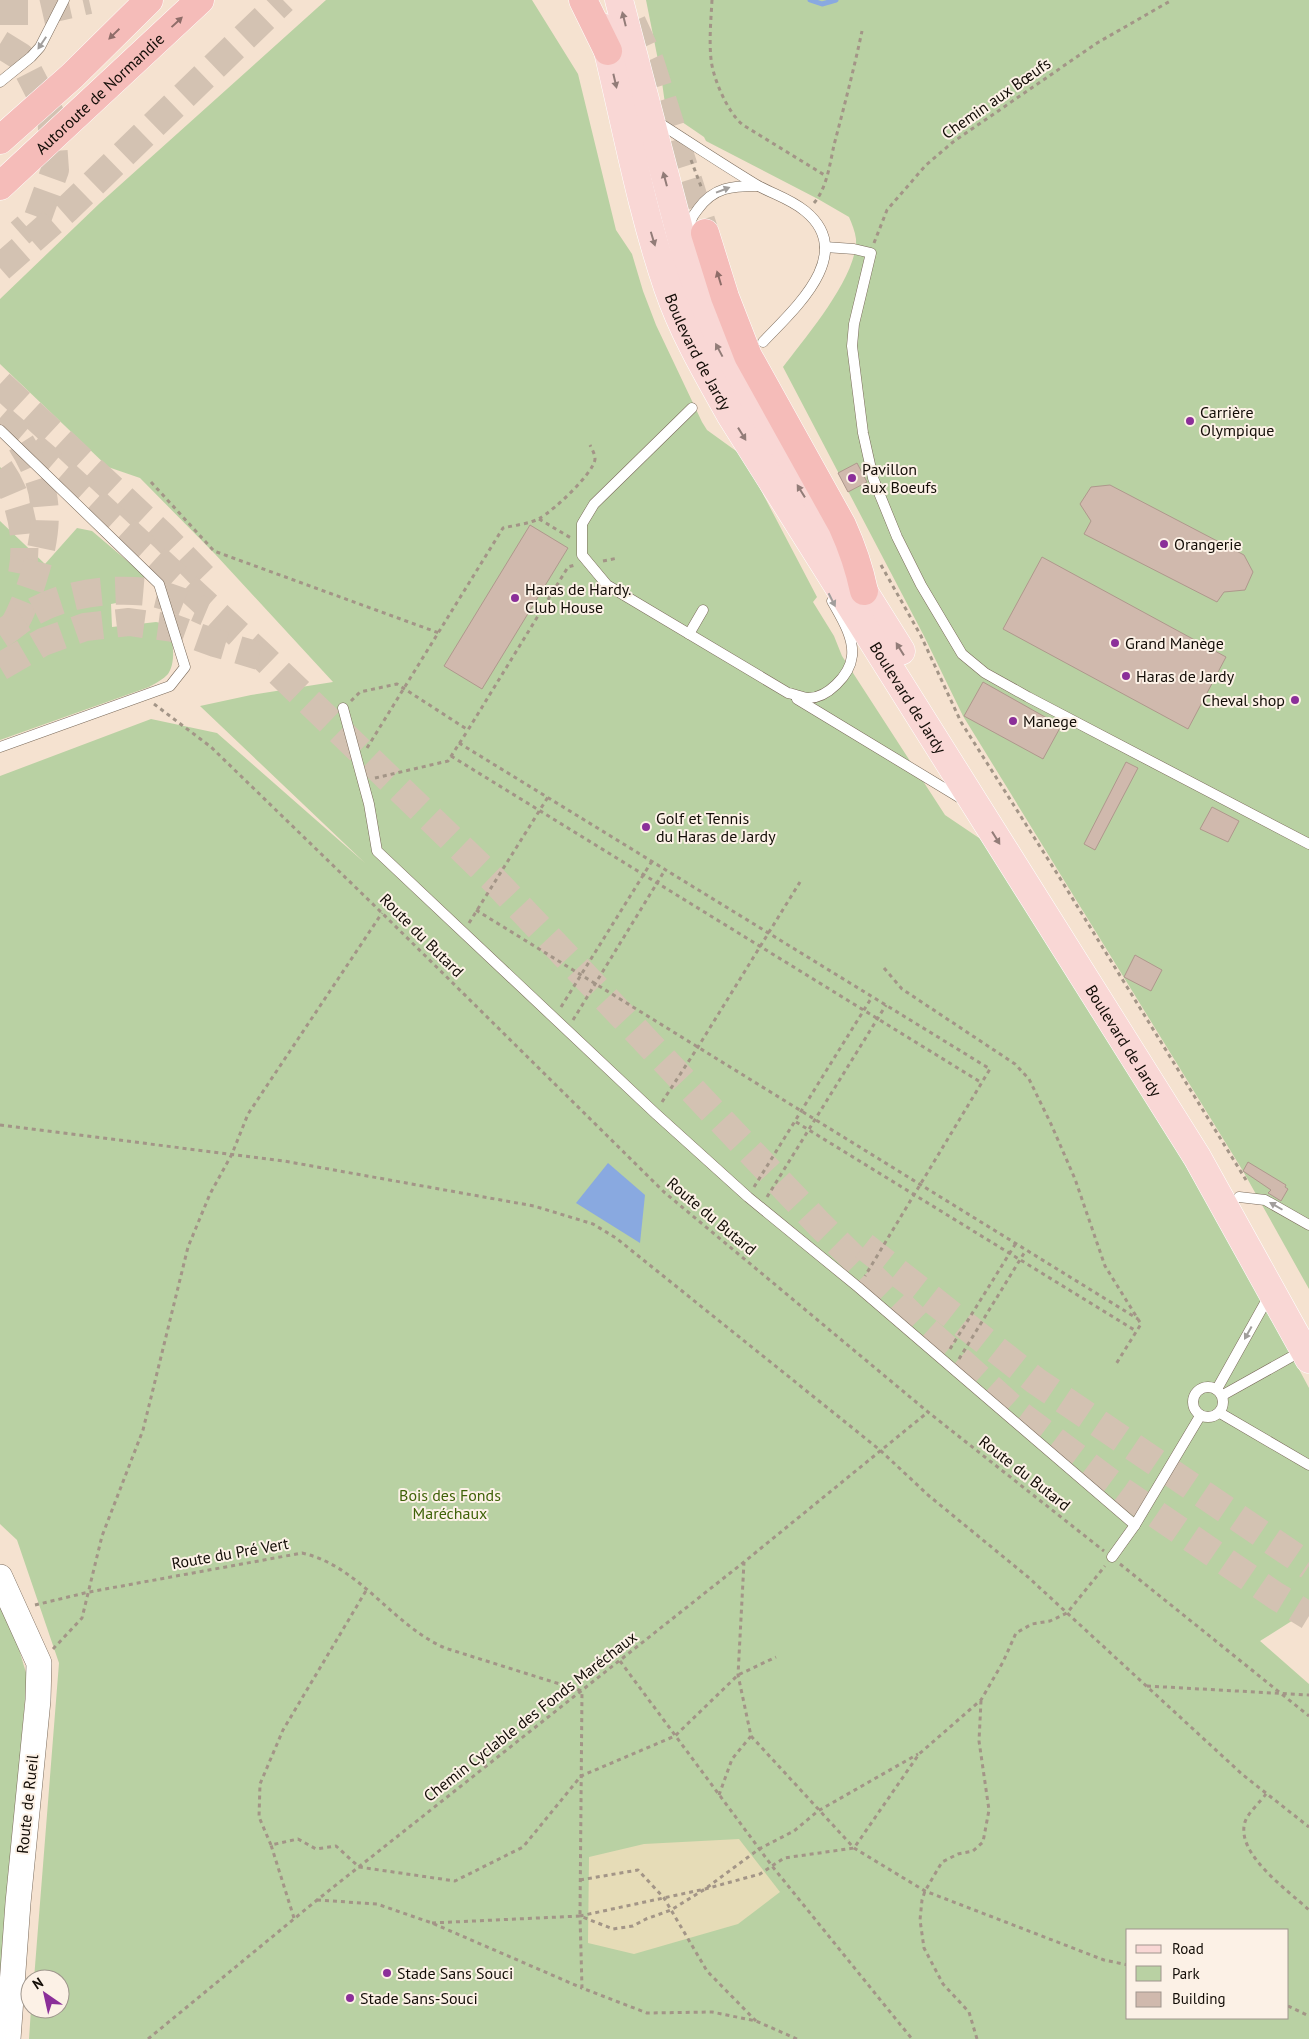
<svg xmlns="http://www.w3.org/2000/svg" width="1309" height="2039" font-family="'PT Sans',sans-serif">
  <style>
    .green { fill: #b9d1a3; fill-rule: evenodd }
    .sand { fill: #e6dcb7 }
    .water { fill: #89a9e0 }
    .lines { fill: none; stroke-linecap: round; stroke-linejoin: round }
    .stream { stroke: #89a9e0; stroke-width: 5 }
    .building { fill: #d0b9ad; stroke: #ae988c }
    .motorway-tunnel { stroke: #d3c2b2; stroke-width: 28; stroke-dasharray: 28 14; stroke-linecap: butt }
    .service-casing { stroke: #7a6a5a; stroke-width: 11 }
    .tertiary-casing { stroke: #7a6a5a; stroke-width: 26 }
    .primary-casing { stroke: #fff; stroke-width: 29 }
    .motorway-casing { stroke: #fff; stroke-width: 29 }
    .path { stroke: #a39587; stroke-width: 3; stroke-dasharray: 4 4; stroke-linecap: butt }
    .service { stroke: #fff; stroke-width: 10 }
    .tertiary { stroke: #fff; stroke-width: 25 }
    .primary { stroke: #f9d7d5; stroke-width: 28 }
    .motorway { stroke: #f5bcb9; stroke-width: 28 }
    .oneway { fill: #927c78 }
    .oneway2 { fill: #8f6d69 }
    .oneway3 { fill: #a19e9c }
    .poi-dot { fill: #8b2f99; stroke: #fcf1e6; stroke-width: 2 }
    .labels { text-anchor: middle; stroke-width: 4; stroke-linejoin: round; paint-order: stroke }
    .street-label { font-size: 16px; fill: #130d07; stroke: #fcf1e6 }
    .poi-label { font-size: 16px; fill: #130d07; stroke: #fcf1e6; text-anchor: start }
    .park-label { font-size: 16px; fill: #3f6208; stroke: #fcf1e6 }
  </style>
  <rect width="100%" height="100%" fill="#f5e2d0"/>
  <!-- green -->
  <g class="green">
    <path d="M326,0H532L578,74L616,230L632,254L643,291L656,325L702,422L707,430L743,456L817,597L813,602L834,636L842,656L945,815L982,840L1127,1063L1257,1291L1309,1388V1610L1260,1641L1309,1684V2039H29L31,2009H60V1979H34L59,1663L17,1540L0,1524V776L151,719L217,733L365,863L200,706L251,695L333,682L215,554L140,478L108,467L0,364V299L100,203ZM1128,1930H1288V2018H1128Z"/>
    <path d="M646,0H1309V1289L1243,1171L963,716L924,636L783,367C805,338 858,276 856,239C855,231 852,224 849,217L818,199L706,141L704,137L666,111L661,75Z"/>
    <path d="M0,467L16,481L0,496Z"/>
    <path d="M0,521L45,564L77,528L92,531L145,576L135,588L132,600L111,604L112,627L156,622L166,624C173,637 177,661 168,674C164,679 154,684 149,687L0,740Z"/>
    <path d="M0,1586L27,1676L0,1992Z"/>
  </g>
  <!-- sand -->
  <path class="sand" d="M739,1839L780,1892L738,1924L634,1954L588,1943L589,1857L644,1844Z"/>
  <!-- water -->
  <path class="water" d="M608,1163L645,1195L640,1243L576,1203Z"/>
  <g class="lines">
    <!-- stream -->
    <path class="stream" d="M810,0L822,4L836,0"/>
  </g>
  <!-- building -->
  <g class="building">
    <path d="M857,463L867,482L848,492L838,473Z"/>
    <path d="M1110,485L1244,555L1253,572L1245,590L1224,592L1217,602L1084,534L1091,521L1080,504L1091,487Z"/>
    <path d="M530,525L568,548L482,689L444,666Z"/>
    <path d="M1042,557L1226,657L1188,729L1003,629Z"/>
    <path d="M983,682L1061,726L1043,759L964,716Z"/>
    <path d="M1126,762L1138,768L1095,850L1084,844Z"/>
    <path d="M1212,807L1239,821L1228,842L1200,829Z"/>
    <path d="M1135,955L1162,970L1151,991L1124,977Z"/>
    <path d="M1248,1162L1286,1185L1285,1187L1288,1189L1281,1201L1268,1193L1271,1190L1243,1171Z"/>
  </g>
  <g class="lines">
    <!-- motorway-tunnel -->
    <g class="motorway-tunnel">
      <path d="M0,11H41L89,0"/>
      <path d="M632,22L650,61L705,233"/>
      <path d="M0,44L21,57L51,115L55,170L38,217L20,233"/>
      <path d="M0,268L67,209L283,0"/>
      <path d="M0,384L164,537L208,582"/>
      <path d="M0,418L67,476L264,658L492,878L819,1224L927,1331L1019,1414L1122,1491L1276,1596L1309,1616"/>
      <path d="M0,469C21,499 29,538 22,574"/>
      <path d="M13,627C23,609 30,590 36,569C50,520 49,487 21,443"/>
      <path d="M0,635C12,627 23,617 35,611C67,593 111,588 148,592C168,595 187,604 206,612"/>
      <path d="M0,667L43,642L85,627L129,622L173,628L215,643L259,656"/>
      <path d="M864,1246L1036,1381L1309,1566"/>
    </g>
    <defs>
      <g id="service">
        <path d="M0,82L31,57L40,47L64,0"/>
        <path d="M656,121C689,142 722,164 755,184C772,194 789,198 805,211C858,254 793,310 763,342"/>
        <path d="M689,235C688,226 692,216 698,209C714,187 732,186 757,186"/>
        <path d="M825,247L854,249L871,253L854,324L852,346L863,433L873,478L897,537L921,585L962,654L985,673L1028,697L1309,844"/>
        <path d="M692,408L594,504L582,524V555L607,585L788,693C794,694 801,697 807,698C827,699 850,675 852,656C854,637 841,617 832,601"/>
        <path d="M0,430L159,584L185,667L170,686L0,747"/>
        <path d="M689,634L703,610"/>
        <path d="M797,699L962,799"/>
        <path d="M343,708L369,804L377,851L655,1113L748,1197L858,1287L1135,1525"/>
        <path d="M1239,1197L1265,1200L1309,1225"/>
        <circle cx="1208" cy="1402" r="15"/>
        <path d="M1217,1389L1270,1294"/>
        <path d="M1223,1395L1291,1357"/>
        <path d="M1220,1413L1309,1465"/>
        <path d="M1112,1557L1135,1525L1200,1416"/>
      </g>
      <path id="tertiary" d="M0,1577L39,1663L38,1700L18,1903L8,2039"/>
      <g id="primary">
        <path d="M619,0L691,275L714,339L752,413L901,651"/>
        <path id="s1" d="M602,27C624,114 639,203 668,288C683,332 707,373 730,414L1197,1157L1309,1359"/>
      </g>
      <g id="motorway">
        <path d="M583,0L608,51"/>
        <path d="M0,140L72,76L149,0"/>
        <path id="s2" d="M0,186L200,0"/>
        <path d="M705,233L725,297L748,356L842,525C852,547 859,567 864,591"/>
      </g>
    </defs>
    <!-- service casing -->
    <use href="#service" class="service-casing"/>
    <!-- tertiary casing -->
    <use href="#tertiary" class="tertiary-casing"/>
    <!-- primary casing -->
    <use href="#primary" class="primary-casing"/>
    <!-- motorway casing -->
    <use href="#motorway" class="motorway-casing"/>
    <!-- path -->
    <g class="path">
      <path d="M712,0C711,19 709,40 711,59C713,79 728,113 743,125L826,176"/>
      <path d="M691,160L702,189"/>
      <path d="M814,203C827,188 830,163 834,145C844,107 854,69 862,31"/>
      <path d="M874,243L887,210L926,165L953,142L1097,43L1172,0"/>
      <path d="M151,482L214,551L439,633"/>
      <path d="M539,519L571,538"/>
      <path d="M603,561L618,558"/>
      <path d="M881,565L921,636L961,722L1058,875L1246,1180"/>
      <path d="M351,701L360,692L397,684L468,730L568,567L575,565"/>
      <path d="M154,704L211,747L382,913L664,1192L928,1412L1104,1551"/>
      <path d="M459,743L990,1069L865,1276"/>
      <path d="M367,748L503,528C515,525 530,524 540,518C553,511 594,473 595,459C595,454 592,449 590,445"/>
      <path d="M451,756L982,1083"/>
      <path d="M375,778L448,761L468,730"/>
      <path d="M476,910L1138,1319"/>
      <path d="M469,923L548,797"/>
      <path d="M884,968L902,989L1015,1064L1029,1079L1051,1124L1075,1179L1105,1266L1141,1324L1116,1364"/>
      <path d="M561,1007L652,861"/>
      <path d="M573,1020L665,870"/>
      <path d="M662,1102L698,1047L800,882"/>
      <path d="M796,1122L1136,1331"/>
      <path d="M0,1125L284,1161L534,1206L593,1224L616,1238L880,1450L928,1495L1028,1577L1243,1775L1309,1827"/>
      <path d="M754,1187L872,997"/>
      <path d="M767,1197L886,1005"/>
      <path d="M950,1349L1016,1243"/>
      <path d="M959,1359L1026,1250"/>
      <path d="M1120,1564L1309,1716"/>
      <path d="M35,1605L89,1592L302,1553C360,1566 392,1625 445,1648L582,1691L580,1916"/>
      <path d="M53,1649L82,1618L102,1536L143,1430L188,1247L210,1194L232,1154L248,1114L382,913"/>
      <path d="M620,1661L772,1866L912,2039"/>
      <path d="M1147,1686L1309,1695"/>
      <path d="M751,1736L854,1848L925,1891L1104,1960L1128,1965"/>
      <path d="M1266,1794C1261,1801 1247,1814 1245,1822C1235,1854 1289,1891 1309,1910"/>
      <path d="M719,1795L732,1759L751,1736L738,1675L744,1562"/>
      <path d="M271,1845L259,1817L260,1784L283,1730L367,1589"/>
      <path d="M580,1880L638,1870L664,1898L707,1971L756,2021"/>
      <path d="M317,1900L377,1904L432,1923L582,1988"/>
      <path d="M294,1918L271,1845L298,1839L316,1849L336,1846L359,1867L455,1881L523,1847L581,1776L675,1736L738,1675L776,1657"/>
      <path d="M432,1923L580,1916L613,1929L633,1926L646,1919L671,1910L705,1889L759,1849L794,1831L818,1811L918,1754"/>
      <path d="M1288,2006L1309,2016"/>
      <path d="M148,2039L317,1900L744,1562L928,1412"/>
      <path d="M797,2039L756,2021L712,2012L647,2013L582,1988L580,1916L705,1889L760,1874L784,1858L854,1848L919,1754L981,1700L1003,1662L1016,1633L1032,1624L1050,1621L1067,1613L1105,1566"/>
      <path d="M977,2039L969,2012L943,1984L924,1948L920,1920L922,1900L925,1891L942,1862L958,1854L973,1851L983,1842L989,1810L979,1741L981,1701"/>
    </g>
    <!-- service -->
    <use href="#service" class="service"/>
    <!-- tertiary -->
    <use href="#tertiary" class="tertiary"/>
    <!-- primary -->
    <use href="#primary" class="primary"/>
    <!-- motorway -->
    <use href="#motorway" class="motorway"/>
  </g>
  <!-- one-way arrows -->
  <defs><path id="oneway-solid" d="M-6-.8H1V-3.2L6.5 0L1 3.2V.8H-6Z" transform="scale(1.25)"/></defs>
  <g class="oneway">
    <use href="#oneway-solid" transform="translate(624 19) rotate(-104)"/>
    <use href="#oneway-solid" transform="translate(615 81) rotate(77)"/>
    <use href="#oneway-solid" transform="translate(665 179) rotate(-105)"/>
    <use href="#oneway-solid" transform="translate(653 239) rotate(73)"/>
    <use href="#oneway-solid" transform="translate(719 350) rotate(-118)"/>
    <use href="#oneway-solid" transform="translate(742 434) rotate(58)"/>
    <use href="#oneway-solid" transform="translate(801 491) rotate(-122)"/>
    <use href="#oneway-solid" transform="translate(900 649) rotate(-122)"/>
    <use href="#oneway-solid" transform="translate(996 838) rotate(58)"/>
  </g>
  <g class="oneway2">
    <use href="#oneway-solid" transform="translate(177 22) rotate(-43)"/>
    <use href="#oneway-solid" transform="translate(114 34) rotate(136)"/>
    <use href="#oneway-solid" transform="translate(719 278) rotate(-107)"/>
  </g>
  <g class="oneway3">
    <use href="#oneway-solid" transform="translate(42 43) rotate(124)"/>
    <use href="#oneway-solid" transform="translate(723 190) rotate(-21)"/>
    <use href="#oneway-solid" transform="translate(832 600) rotate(63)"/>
    <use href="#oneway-solid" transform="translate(1276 1206) rotate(-150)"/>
    <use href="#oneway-solid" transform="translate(1248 1333) rotate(119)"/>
  </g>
  <!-- markers -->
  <g class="poi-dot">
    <circle cx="1190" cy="421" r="5"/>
    <circle cx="852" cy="478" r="5"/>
    <circle cx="1164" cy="544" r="5"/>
    <circle cx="515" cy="598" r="5"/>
    <circle cx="1115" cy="643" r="5"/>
    <circle cx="1126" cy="676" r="5"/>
    <circle cx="1295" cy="700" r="5"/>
    <circle cx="1013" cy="721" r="5"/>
    <circle cx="646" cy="827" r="5"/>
    <circle cx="387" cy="1973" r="5"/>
    <circle cx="350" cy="1998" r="5"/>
  </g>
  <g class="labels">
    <!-- street labels -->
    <g class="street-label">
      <text dy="6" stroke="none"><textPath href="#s2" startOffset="136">Autoroute de Normandie</textPath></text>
      <text transform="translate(996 98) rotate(-35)" y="6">Chemin aux Bœufs</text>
      <text dy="6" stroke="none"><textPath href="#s1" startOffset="340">Boulevard de Jardy</textPath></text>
      <text dy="6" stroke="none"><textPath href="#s1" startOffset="745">Boulevard de Jardy</textPath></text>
      <text transform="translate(422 935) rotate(45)" y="6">Route du Butard</text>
      <text dy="6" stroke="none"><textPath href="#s1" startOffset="1150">Boulevard de Jardy</textPath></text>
      <text transform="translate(712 1216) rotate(40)" y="6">Route du Butard</text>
      <text transform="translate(1025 1473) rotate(38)" y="6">Route du Butard</text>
      <text transform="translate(230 1553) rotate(-10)" y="6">Route du Pré Vert</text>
      <text transform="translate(530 1716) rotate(-38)" y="6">Chemin Cyclable des Fonds Maréchaux</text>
      <text transform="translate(27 1804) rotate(-84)" y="6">Route de Rueil</text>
    </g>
    <!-- poi labels -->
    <g class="poi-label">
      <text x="1200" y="418">Carrière<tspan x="1200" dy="18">Olympique</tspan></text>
      <text x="862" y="475">Pavillon<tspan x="862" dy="18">aux Boeufs</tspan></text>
      <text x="1174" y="550">Orangerie</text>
      <text x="525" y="595">Haras de Hardy.<tspan x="525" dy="18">Club House</tspan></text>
      <text x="1125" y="649">Grand Manège</text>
      <text x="1136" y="682">Haras de Jardy</text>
      <text x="1285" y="706" text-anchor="end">Cheval shop</text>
      <text x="1023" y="727">Manege</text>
      <text x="656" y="824">Golf et Tennis<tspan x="656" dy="18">du Haras de Jardy</tspan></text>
      <text x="397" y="1979">Stade Sans Souci</text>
      <text x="360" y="2004">Stade Sans-Souci</text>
    </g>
    <!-- park labels -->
    <g class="park-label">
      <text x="450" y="1501">Bois des Fonds<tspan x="450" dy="18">Maréchaux</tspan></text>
    </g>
  </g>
  <!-- legend -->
  <rect x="1126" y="1929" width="162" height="90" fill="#fcf1e6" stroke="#9f968d"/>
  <rect x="1136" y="1945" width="25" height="8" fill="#f9d7d5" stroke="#9f968d"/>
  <text x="1172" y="1954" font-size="15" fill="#130d07">Road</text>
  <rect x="1136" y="1966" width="25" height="15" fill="#b9d1a3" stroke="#9f968d"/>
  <text x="1172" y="1979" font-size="15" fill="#130d07">Park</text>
  <rect x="1136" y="1992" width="25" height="15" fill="#d0b9ad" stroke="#9f968d"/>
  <text x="1172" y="2004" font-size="15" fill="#130d07">Building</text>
  <!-- north arrow -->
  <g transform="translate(45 1994) rotate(326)"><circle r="24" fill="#fcf1e6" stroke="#9f968d"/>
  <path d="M0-4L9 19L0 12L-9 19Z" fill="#8b2f99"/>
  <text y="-8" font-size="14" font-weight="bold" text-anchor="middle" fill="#130d07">N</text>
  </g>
</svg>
